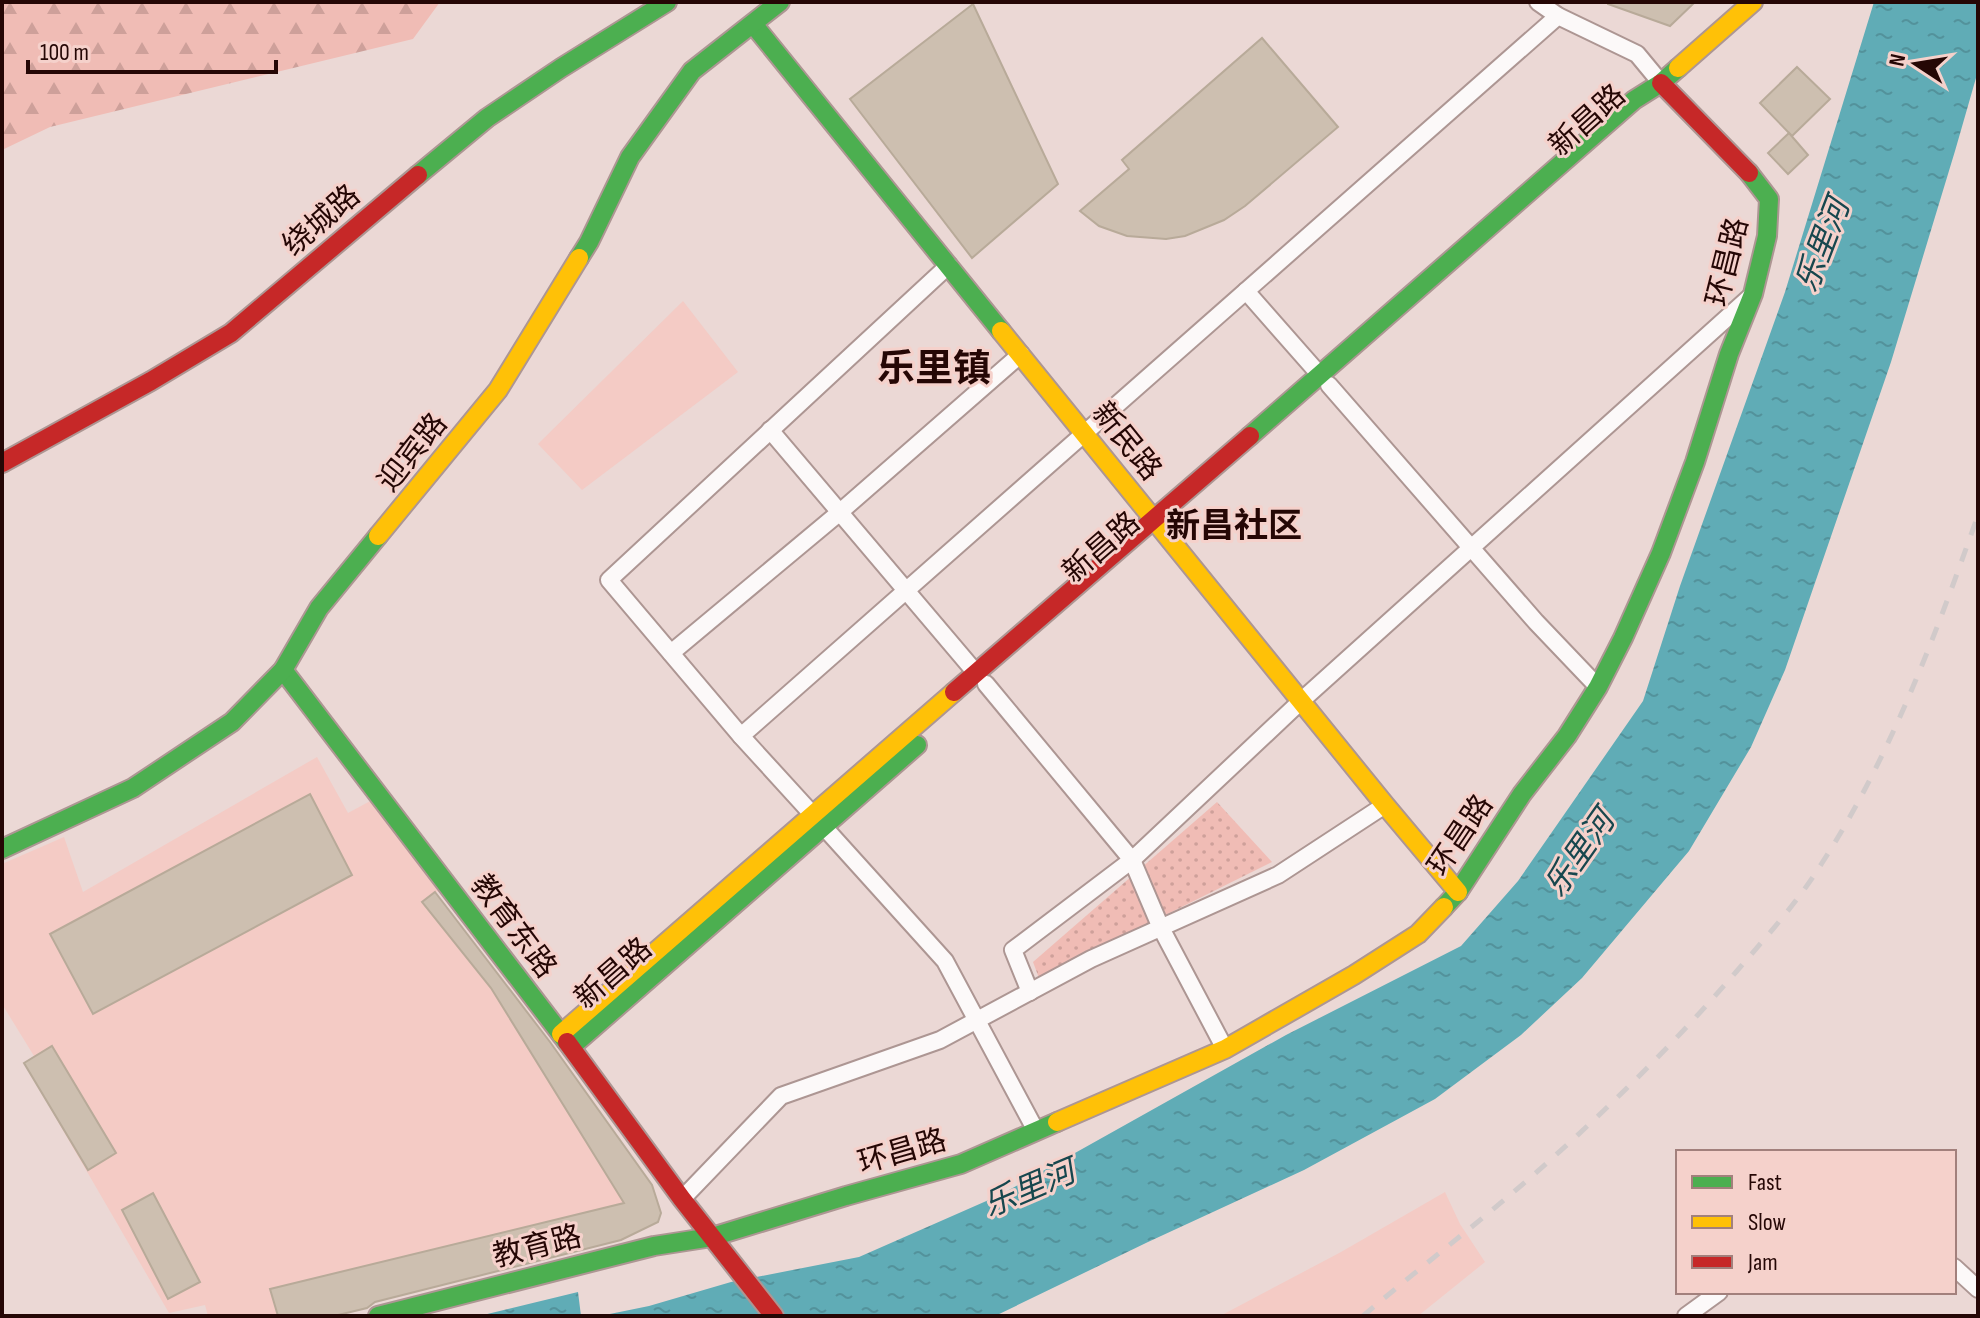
<svg xmlns="http://www.w3.org/2000/svg" width="1980" height="1318" font-family="'Sofia Sans Condensed','Noto Sans SC',sans-serif">
  <style>
    .built { fill: #f4cbc5 }
    .forest { fill: url(#forest-firs) }
    .park { fill: url(#park-dots) }
    .water { fill: url(#water-ripples) }
    .building { fill: #cdbfb0; stroke: #b8aa99; stroke-width: 2 }
    .lines { fill: none; stroke-linecap: round; stroke-linejoin: round }
    .street-casing { stroke: #ad9693; stroke-width: 20 }
    .fast-casing { stroke: #ad9693; stroke-width: 22 }
    .slow-casing { stroke: #ad9693; stroke-width: 22 }
    .jam-casing { stroke: #ad9693; stroke-width: 22 }
    .street { stroke: #fcf9f9; stroke-width: 16 }
    .fast { stroke: #4caf50; stroke-width: 18 }
    .slow { stroke: #ffc107; stroke-width: 18 }
    .jam { stroke: #c62828; stroke-width: 18 }
    .rail { stroke: #d1caca; stroke-width: 5; stroke-dasharray: 14 14; stroke-linecap: butt }
    .labels { text-anchor: middle; stroke-width: 6; stroke-linejoin: round; paint-order: stroke }
    .street-label { font-size: 30px; fill: #250705; stroke: #f5d1cb }
    .water-label { font-size: 32px; font-style: italic; fill: #17474e; stroke: #f5d1cb }
    .quarter-label { font-size: 34px; font-weight: bold; fill: #250705; stroke: #f5d1cb }
    .district-label { font-size: 38px; font-weight: bold; fill: #250705; stroke: #f5d1cb }
  </style>
  <defs>
    <pattern id="forest-firs" width="22" height="20" patternUnits="userSpaceOnUse" patternTransform="scale(2)"><rect width="22" height="20" fill="#f0bcb5"/><path d="M5 1l3.5 6h-7zM16 11l3.5 6h-7z" fill="#cea09a"/></pattern>
    <pattern id="park-dots" width="8" height="8" patternUnits="userSpaceOnUse" patternTransform="scale(2)"><rect width="8" height="8" fill="#f0bcb5"/><path d="M2 2h.1M6 6h.1" fill="none" stroke="#cea09a" stroke-width="1.8" stroke-linecap="round"/></pattern>
    <pattern id="water-ripples" width="26" height="14" patternUnits="userSpaceOnUse" patternTransform="scale(2)"><rect width="26" height="14" fill="#60acb6"/><path d="M2 4q2-2 4 0t4 0M15 11q2-2 4 0t4 0" fill="none" stroke="#53929b"/></pattern>
  </defs>
  <rect width="100%" height="100%" fill="#ebd8d5"/>
  <!-- built -->
  <g class="built">
    <path d="M683,301L738,372L582,490L538,444Z"/>
    <path d="M317,757L348,813L374,799L438,891L423,902L491,988L624,1203L271,1289L278,1316H208L205,1305L169,1313L24,1063L34,1056L2,1004V864L64,837L83,892Z"/>
    <path d="M1445,1192L1460,1224L1485,1262L1418,1316H1220L1341,1252Z"/>
  </g>
  <!-- forest -->
  <path class="forest" d="M2,2H440L413,39L50,127L2,150Z"/>
  <!-- park -->
  <path class="park" d="M1217,802L1272,862L1039,978L1033,962Z"/>
  <!-- water -->
  <g class="water">
    <path d="M1874,2H1978V71L1955,151L1891,362L1785,670L1751,747L1689,851L1582,978L1521,1035L1435,1099L1304,1170L1148,1242L995,1316H600L649,1306L731,1282L859,1257L1000,1195L1286,1035L1461,946L1518,881L1643,701L1680,586L1785,292Z"/>
    <path d="M578,1292L581,1316H479Z"/>
  </g>
  <!-- building -->
  <g class="building">
    <path d="M1608,2H1695L1670,26L1608,4Z"/>
    <path d="M973,4L1058,184L972,258L850,99Z"/>
    <path d="M1262,38L1338,127L1245,206L1224,220L1185,236L1166,239L1127,236L1099,226L1080,211L1129,169L1122,160Z"/>
    <path d="M1797,67L1830,99L1792,136L1760,103Z"/>
    <path d="M1789,133L1808,155L1788,174L1768,153Z"/>
    <path d="M310,794L352,875L93,1014L50,934Z"/>
    <path d="M435,892L550,1042L652,1185L661,1213L658,1222L621,1240L375,1302L367,1308L334,1316H278L270,1289L624,1203L491,988L422,902Z"/>
    <path d="M52,1046L116,1153L88,1170L24,1063Z"/>
    <path d="M153,1193L200,1282L168,1299L122,1210Z"/>
  </g>
  <g class="lines">
    <defs>
      <g id="street">
        <path d="M1538,2L1558,16L1637,54L1661,83"/>
        <path d="M1246,291L1319,374"/>
        <path d="M1329,385L1536,622L1598,687"/>
        <path d="M770,430L976,673"/>
        <path d="M671,653L840,512L1021,354"/>
        <path d="M986,684L1132,860L1161,928L1225,1049"/>
        <path d="M741,736L1558,16"/>
        <path d="M813,815L741,736L609,580L949,265"/>
        <path d="M824,827L945,961L1036,1131"/>
        <path d="M1030,992L1013,950L1132,860L1301,701L1749,298"/>
        <path d="M682,1199L781,1096L940,1040L1091,959L1278,875L1385,805"/>
        <path d="M1954,1267L1978,1289"/>
        <path d="M1686,1316L1719,1292"/>
      </g>
      <g id="fast">
        <path d="M753,24L1001,331"/>
        <path d="M418,175L487,118L561,68L667,2"/>
        <path d="M579,258L589,242L630,157L692,71L780,2"/>
        <path d="M1250,436L1634,100L1661,83L1678,68"/>
        <path d="M283,670L567,1042"/>
        <path d="M2,849L133,788L232,722L283,670L319,608L378,536"/>
        <path d="M1444,907L1458,892L1522,794L1567,736L1598,687L1623,638L1661,553L1695,462L1729,354L1753,294L1767,236L1769,199L1749,173"/>
        <path d="M571,1047L917,745"/>
        <path d="M378,1316L654,1246L712,1237L846,1196L961,1164L1057,1122"/>
      </g>
      <g id="slow">
        <path d="M1678,68L1753,2"/>
        <path d="M1001,331L1385,805L1458,892"/>
        <path d="M378,536L498,390L579,258"/>
        <path d="M561,1034L954,692"/>
        <path d="M1057,1122L1225,1049L1354,975L1418,934L1444,907"/>
      </g>
      <g id="jam">
        <path d="M1661,83L1749,173"/>
        <path d="M2,463L151,381L231,333L418,175"/>
        <path d="M954,692L1250,436"/>
        <path d="M567,1042L682,1199L774,1316"/>
      </g>
    </defs>
    <!-- street casing -->
    <use href="#street" class="street-casing"/>
    <!-- fast casing -->
    <use href="#fast" class="fast-casing"/>
    <!-- slow casing -->
    <use href="#slow" class="slow-casing"/>
    <!-- jam casing -->
    <use href="#jam" class="jam-casing"/>
    <!-- street -->
    <use href="#street" class="street"/>
    <!-- fast -->
    <use href="#fast" class="fast"/>
    <!-- slow -->
    <use href="#slow" class="slow"/>
    <!-- jam -->
    <use href="#jam" class="jam"/>
    <!-- rail -->
    <path class="rail" d="M1363,1316C1418,1269 1476,1225 1531,1177C1604,1113 1673,1045 1736,972C1766,937 1798,902 1822,863C1891,756 1936,634 1978,515"/>
  </g>
  <g class="labels">
    <!-- street labels -->
    <g class="street-label">
      <text transform="translate(1587 120) rotate(-42)" y="10">新昌路</text>
      <text transform="translate(321 220) rotate(-41)" y="10">绕城路</text>
      <text transform="translate(1727 262) rotate(-76)" y="10">环昌路</text>
      <text transform="translate(1127 441) rotate(51)" y="10">新民路</text>
      <text transform="translate(412 452) rotate(-51)" y="10">迎宾路</text>
      <text transform="translate(1101 547) rotate(-41)" y="10">新昌路</text>
      <text transform="translate(1460 835) rotate(-56)" y="10">环昌路</text>
      <text transform="translate(514 926) rotate(53)" y="10">教育东路</text>
      <text transform="translate(613 973) rotate(-41)" y="10">新昌路</text>
      <text transform="translate(902 1151) rotate(-16)" y="10">环昌路</text>
      <text transform="translate(537 1246) rotate(-14)" y="10">教育路</text>
    </g>
    <!-- water labels -->
    <g class="water-label">
      <text transform="translate(1822 245) rotate(-69)" y="11">乐里河</text>
      <text transform="translate(1579 853) rotate(-55)" y="11">乐里河</text>
      <text transform="translate(1029 1188) rotate(-23)" y="11">乐里河</text>
    </g>
    <!-- quarter labels -->
    <g class="quarter-label">
      <text x="1234" y="537">新昌社区</text>
    </g>
    <!-- district labels -->
    <g class="district-label">
      <text x="934" y="381">乐里镇</text>
    </g>
  </g>
  <!-- border -->
  <rect width="1980" height="1318" fill="none" stroke="#250705" stroke-width="8"/>
  <!-- legend -->
  <rect x="1676" y="1150" width="280" height="144" fill="#f5d1cb" stroke="#a2807c" stroke-width="2"/>
  <rect x="1692" y="1176" width="40" height="12" fill="#4caf50" stroke="#a2807c" stroke-width="2"/>
  <text x="1748" y="1190" font-size="24" fill="#250705">Fast</text>
  <rect x="1692" y="1216" width="40" height="12" fill="#ffc107" stroke="#a2807c" stroke-width="2"/>
  <text x="1748" y="1230" font-size="24" fill="#250705">Slow</text>
  <rect x="1692" y="1256" width="40" height="12" fill="#c62828" stroke="#a2807c" stroke-width="2"/>
  <text x="1748" y="1270" font-size="24" fill="#250705">Jam</text>
  <!-- north arrow -->
  <g transform="translate(1916 64) rotate(282)" stroke="#f5d1cb" stroke-width="6" paint-order="stroke">
  <path d="M0-6L14 30L0 20L-14 30Z" fill="#250705"/>
  <text y="-12" font-size="22" font-weight="bold" text-anchor="middle" fill="#250705">N</text>
  </g>
  <!-- scale -->
  <path d="M28 60v12h248v-12" fill="none" stroke="#250705" stroke-width="4"/>
  <text x="40" y="60" font-size="24" fill="#250705" stroke="#f5d1cb" stroke-width="6" paint-order="stroke">100 m</text>
</svg>
